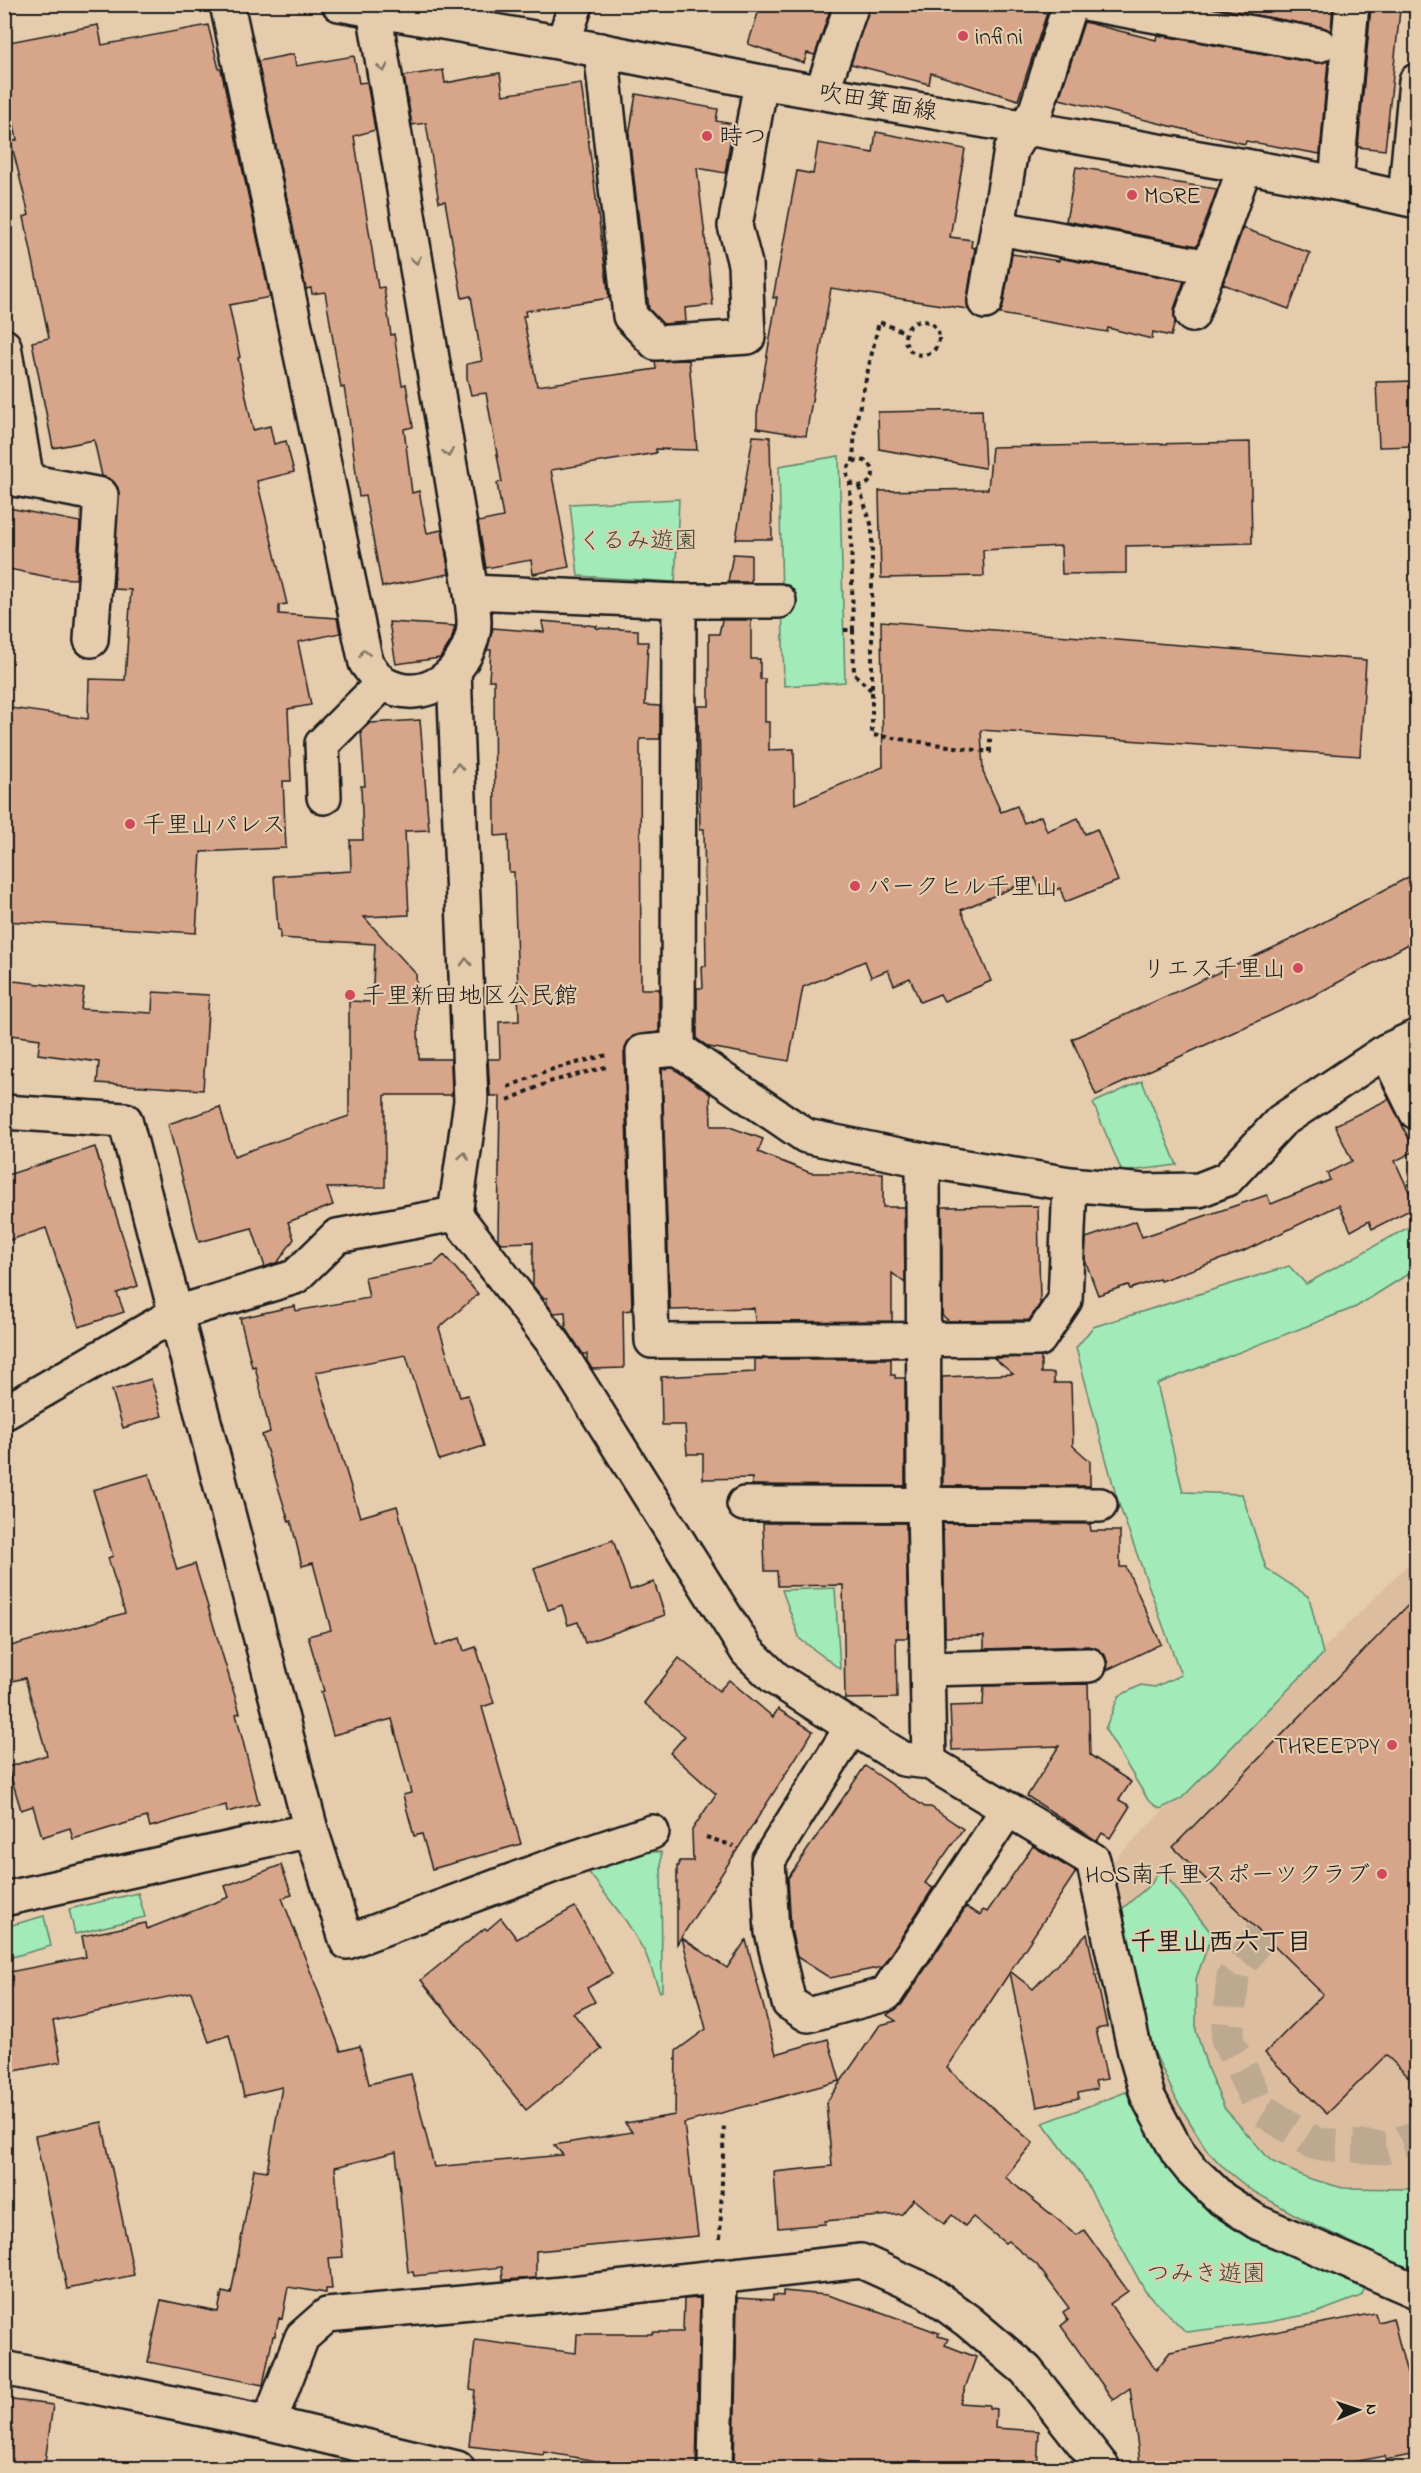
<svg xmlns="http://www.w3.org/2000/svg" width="1421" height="2473" font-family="'Indie Flower','Klee One',sans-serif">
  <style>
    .built { fill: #ddbd9f }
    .green { fill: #a2eab8; stroke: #5f836a; stroke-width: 1.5 }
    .building { fill: #d7a58a; stroke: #1c1c1c; stroke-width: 1.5 }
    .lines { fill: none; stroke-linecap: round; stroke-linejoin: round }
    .minor-tunnel { stroke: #bda990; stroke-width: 33; stroke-dasharray: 33 16; stroke-linecap: butt }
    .minor-casing { stroke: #1c1c1c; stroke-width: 38 }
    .major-casing { stroke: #1c1c1c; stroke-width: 38 }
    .path { stroke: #1c1c1c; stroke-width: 4; stroke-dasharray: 4.5 4.5; stroke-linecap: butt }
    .minor { stroke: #e5ccad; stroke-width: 33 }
    .major { stroke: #e5ccad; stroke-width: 33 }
    .oneway { stroke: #807464 }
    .poi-dot { fill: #d1495b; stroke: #e5ccad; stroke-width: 2 }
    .labels { text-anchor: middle; stroke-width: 4.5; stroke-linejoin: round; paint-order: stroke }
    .poi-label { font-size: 24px; fill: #1c1c1c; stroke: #e5ccad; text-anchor: start }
    .street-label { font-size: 24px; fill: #1c1c1c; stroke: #e5ccad }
    .park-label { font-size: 24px; fill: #37453b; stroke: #e5ccad }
    .neighbourhood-label { font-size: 26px; font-weight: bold; fill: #1c1c1c; stroke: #e5ccad }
  </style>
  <rect width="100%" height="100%" fill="#e5ccad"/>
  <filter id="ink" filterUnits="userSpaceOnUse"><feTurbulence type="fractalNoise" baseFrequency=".0167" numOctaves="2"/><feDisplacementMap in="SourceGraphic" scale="12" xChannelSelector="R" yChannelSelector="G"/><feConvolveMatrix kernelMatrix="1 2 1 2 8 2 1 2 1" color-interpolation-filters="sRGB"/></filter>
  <g filter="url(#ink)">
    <!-- built -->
    <path class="built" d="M1416,1556V2280L1246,2194L1177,2126L1148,2055L1111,1863Z"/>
    <!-- green -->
    <g class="green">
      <path d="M839,456L845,682L784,686L779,466Z"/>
      <path d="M679,499L675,582L578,576L570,504Z"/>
      <path d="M1142,1081L1177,1165L1122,1172L1093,1103Z"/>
      <path d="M1416,1223V1269L1356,1307L1157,1384L1183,1492L1242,1494L1266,1568L1309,1597L1323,1654L1181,1799L1160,1809L1148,1800L1105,1729L1119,1696L1141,1685L1155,1687L1181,1675L1117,1499L1076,1348L1093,1327L1289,1266L1306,1284Z"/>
      <path d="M835,1588L840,1669L800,1639L782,1590Z"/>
      <path d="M643,1852H661L662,1991L660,1992L645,1952L626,1921L587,1870Z"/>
      <path d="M1160,1868L1212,1934L1196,1979V2031L1208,2070L1225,2109L1271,2161L1307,2178L1343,2188L1406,2189L1416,2187V2273L1310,2223L1251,2190L1225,2169L1206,2149L1177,2101L1152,2047L1122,1909L1152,1883Z"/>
      <path d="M138,1893L145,1917L75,1934L69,1909Z"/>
      <path d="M44,1916L51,1946L5,1959V1927Z"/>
      <path d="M1126,2092L1153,2142L1186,2186L1269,2242L1365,2288L1361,2296L1316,2313L1269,2322L1186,2332L1145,2291L1082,2175L1043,2123Z"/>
    </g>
    <!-- building -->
    <g class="building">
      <path d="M761,4H832L815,55L807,53L804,63L748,44Z"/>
      <path d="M870,4H1041L1040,12L1047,13L1018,100L931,73L929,84L851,64Z"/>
      <path d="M1217,4H1333L1331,31L1322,27L1217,8Z"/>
      <path d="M1371,7L1400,10L1385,150L1358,147Z"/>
      <path d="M1084,22L1156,40L1157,35L1316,63L1328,61L1320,154L1246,141L1245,144L1059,99Z"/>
      <path d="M98,25L102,45L208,25L219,69H221L270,297L229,305L240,357L238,358L253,430L270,426L274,444L286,441L294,472L257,481L287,604L279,605V614L337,618L340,633L298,642L311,705L288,709L291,781H283L286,848L201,852L196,933L4,921V707L88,719L89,679L125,680L131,590L114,589L118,488L112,480L102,476L94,440L53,448L32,342L49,338L24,217L29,215L11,142L17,140L4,72V43Z"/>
      <path d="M294,54L296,66L354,56L359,83L367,82L375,130L354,136L378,288L384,287L391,335L394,334L402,385L406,384L413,427L404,429L412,493L419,491L427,533L442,530L449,574L382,587L365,496L359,497L349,418L344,387L341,388L325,292L312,294L311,288L306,289L258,61Z"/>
      <path d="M443,70L445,83L500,73L503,95L581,83L609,298L525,311L526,316H523L537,386L656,369L655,361L689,360L697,450L656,449V453L551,470L569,567L533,574L531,560L486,568L478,522L503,517L497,483L502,482L486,393L471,395L467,378V364L482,361L471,296L462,298L445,201L439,202L426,123L412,125L404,76Z"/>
      <path d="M636,94L718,109L716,121L733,124L725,173L697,168L713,305L685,308L686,322L663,324L649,309L629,135Z"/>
      <path d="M876,132L965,149L950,237L972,240L971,247L975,248L967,299L968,309L831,288L806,436L757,428V414L777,297L773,298L797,171L813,174L818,143L873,153Z"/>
      <path d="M1076,167L1217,189L1197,246L1066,221Z"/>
      <path d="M1243,228L1310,253L1289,309L1223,284Z"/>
      <path d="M1012,254L1059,261V258L1184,281L1174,309L1175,322L1171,336L1153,332L1152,339L1108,328L1107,332L1000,314L1003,305Z"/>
      <path d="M1416,381V446L1379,447L1376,382Z"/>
      <path d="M982,410L985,468L879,449L878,412Z"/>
      <path d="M753,436L770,437L772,539H736Z"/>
      <path d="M1250,442L1252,543L1126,546V573L1062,574L1061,546L983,550L984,576L881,578L879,491L988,489L992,447Z"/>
      <path d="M4,507L80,522L76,579L53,578L4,568Z"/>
      <path d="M733,554L751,555V582H728Z"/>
      <path d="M722,620H751V659H760V679H765V722H769V750L794,749L795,804L883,767L881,621L1366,660L1360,756L981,730L983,772L1001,812L1017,806L1024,823L1041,816L1047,831L1078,818L1085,834L1097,829L1118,881L1065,902L1060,888L1043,896L1035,878L961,910L991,981L944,1001L940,994L920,1002L910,978L894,985L888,970L871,977L865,961L803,987L789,1061L709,1047L697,1039V988H703L702,966H706L704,829H700L698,706H709V634H719Z"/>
      <path d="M542,621L597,626L596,628L638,630V642H648L645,705L660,706V739H640L641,989H659V1032L633,1036L627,1043L624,1053L632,1310L623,1311L624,1368L592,1369L587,1361V1354H583L566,1328L565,1312L554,1313L547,1304V1298H543L533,1286V1242L501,1243L498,1240L500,1096H490L488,1059H500L499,1022L519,1021L514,872H509L508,835L495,836L494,680H489L491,650H487L493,628L544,632Z"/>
      <path d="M389,622L455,626L451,641L440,658L396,664Z"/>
      <path d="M420,720L429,830L405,831L409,915L364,917L416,974L419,1059H451L452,1095H385V1187L327,1188L333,1205L288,1222L294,1239L278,1262L265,1267L252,1228L199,1242L168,1124L220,1107L234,1156L349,1116V1001L372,1002L375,944L280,938V930H278L274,876L351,871L350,840H363L361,786H365L361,731L370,723Z"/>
      <path d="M1416,873V940L1315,995L1096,1095L1072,1039L1290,940Z"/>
      <path d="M4,980L84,989L81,1009L152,1013L153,992L209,995L203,1090L97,1083L99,1062L38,1054L40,1039L4,1034Z"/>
      <path d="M673,1068L710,1094L711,1126H727L763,1139L758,1152L811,1173H883V1207H904L905,1283L892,1273V1321L755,1322L754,1308L670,1310L662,1069Z"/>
      <path d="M1389,1099L1415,1151L1395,1161L1416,1207L1372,1229L1369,1221L1351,1231L1339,1205L1244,1251L1160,1281L1159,1279L1130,1289L1128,1285L1098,1295L1085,1260L1086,1238L1136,1221L1142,1237L1267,1195L1271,1204L1330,1180L1327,1173L1352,1161L1335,1125Z"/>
      <path d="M95,1147L138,1286L117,1293L124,1312L79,1327L46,1228L4,1242V1176Z"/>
      <path d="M1038,1206L1040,1304L1029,1320L949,1321L942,1315V1207Z"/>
      <path d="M444,1255L478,1294L439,1328L460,1397L468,1395L484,1446L439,1460L406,1355L316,1372L360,1517L397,1506L436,1646L460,1638L464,1651L476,1647L494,1703L482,1707L521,1844L432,1869L422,1834L414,1836L403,1795L411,1793L392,1719L333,1735L321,1692L324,1691L308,1636L331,1630L313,1563L302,1566L291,1521L289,1522L262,1435L270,1432L255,1366L252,1367L240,1318L295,1306L296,1311L369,1298L365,1277L434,1264Z"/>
      <path d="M1041,1357V1373H1054V1383H1071L1073,1446L1090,1461V1486H943L942,1377L1013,1374L994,1358Z"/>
      <path d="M755,1359H891V1375H895V1378H905V1486L752,1485V1478L703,1479V1454H687L685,1425H662L661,1377L755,1372Z"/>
      <path d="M151,1379L162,1416L123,1428L112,1390Z"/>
      <path d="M149,1474L177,1570L195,1564L240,1713L236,1714L259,1804L227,1812L226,1805L150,1827L147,1817L73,1839L70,1828L42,1837L33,1806L21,1810L8,1767L47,1755L25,1678L4,1683V1648L125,1613L108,1558L113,1556L93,1490Z"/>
      <path d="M763,1523H906L908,1638H896L897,1698L845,1699L843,1585L778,1586L777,1571H765Z"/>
      <path d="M943,1523L1090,1524L1091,1531H1120V1567H1126L1161,1644L1107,1670L1108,1664L1105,1655L1098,1649L1089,1646L984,1649V1636L945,1637Z"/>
      <path d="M613,1540L630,1590L654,1582L665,1615L585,1643L578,1622L568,1625L562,1605L548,1610L534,1568Z"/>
      <path d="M1416,1597V2084L1386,2055L1327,2114L1265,2053L1323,1994L1173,1847Z"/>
      <path d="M679,1658L719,1691L729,1680L773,1717L778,1709L813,1731L677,1944V1866H679V1861H693L692,1830L716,1794L670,1753L685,1736L644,1703Z"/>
      <path d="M1088,1684L1090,1755L1131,1782L1119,1800L1130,1806L1110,1838L1102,1833L1097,1841L1027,1796L1059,1746L952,1750L950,1706L983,1705L984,1686Z"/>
      <path d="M865,1766L925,1807H931L963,1829L925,1883L933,1888L882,1967L830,1978L797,1957L791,1929L788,1878Z"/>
      <path d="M1033,1846L1076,1872L1010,1971L1033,1989L1087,1934L1107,2027L1096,2029L1107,2079L1095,2081L1097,2089L1078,2093L1079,2098L1037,2107L1010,1972L947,2068L1033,2143L1005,2177L1077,2235L1084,2230L1128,2291L1110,2304L1156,2370L1170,2352L1375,2313L1378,2322L1393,2318L1411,2390L1416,2389V2454L1386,2460L1385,2456L1315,2469H1147L1146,2462L1140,2463L1130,2388L1113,2400L1061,2326L1068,2320L1063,2312L1069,2308L1037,2265L1008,2241L1005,2243L973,2217L965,2226L952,2215L944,2224L914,2199L902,2214L825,2221V2224L778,2228L774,2172L832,2166L826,2103L880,2025L896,2021L887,2015L902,2004L966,1907L980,1915L983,1910L987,1912Z"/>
      <path d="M281,1865L292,1895L282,1898L341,2051L360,2046L369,2084L411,2074L434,2167L563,2155L554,2145L632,2132L625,2123L675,2115L676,2051L706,2029L682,1938L727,1968L746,1940L776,2054L828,2039L840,2081L684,2123L698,2236L536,2251V2278L503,2280L502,2267L414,2276L413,2272H408L396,2152L335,2167L343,2257L329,2258L332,2289H326V2293L288,2287L282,2319L279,2318L275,2336H273L263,2385L148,2362L161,2300L218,2312L222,2292L231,2294L254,2169L267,2171L282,2087L244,2096L229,2035L209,2042L191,1992L53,2021L61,2062L4,2073V1973L86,1957L82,1936L146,1923L147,1929L229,1897L225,1886Z"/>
      <path d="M575,1907L612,1974L587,1988L595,2002L573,2013L602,2049L526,2110L421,1980L485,1928L487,1930L501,1918L517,1939Z"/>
      <path d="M102,2122L134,2275L67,2289L35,2136Z"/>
      <path d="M783,2291L827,2295L878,2311L939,2333L938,2336L948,2339L945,2345L976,2357L960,2403L989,2405V2408L996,2409L995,2428L1039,2431L1037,2469H891L837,2463L818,2459L817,2469H734L737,2298L773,2300V2295L783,2296Z"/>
      <path d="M700,2298L696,2469H644L544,2452L543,2455L469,2446L475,2390L470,2389L475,2340L576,2353L577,2334H652V2332H683L684,2299Z"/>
      <path d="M4,2399L53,2405L44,2469H4Z"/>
    </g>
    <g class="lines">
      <!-- minor-tunnel -->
      <path class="minor-tunnel" d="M1261,1934L1233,1976L1227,2040L1261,2109L1316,2144L1385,2148L1416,2137"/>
      <defs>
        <g id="minor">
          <path d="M227,4L366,663C371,669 377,680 384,684C425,706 464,674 473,633C476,621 472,604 471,592L374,10"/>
          <path d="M1090,4L1319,45"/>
          <path d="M563,43L576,4"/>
          <path d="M601,50L630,316L656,343L748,337L745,264L735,226L761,82"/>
          <path d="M822,91L852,4"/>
          <path d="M1336,183L1352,4"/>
          <path d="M1405,198L1416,81"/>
          <path d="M999,228L1209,267"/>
          <path d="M985,302L1011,150L1036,110L1070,4"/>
          <path d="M1192,315L1245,166"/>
          <path d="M4,346L27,481L4,478"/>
          <path d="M27,481L101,495L91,640"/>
          <path d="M471,592L679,601L678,1049"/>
          <path d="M679,601H779"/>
          <path d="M454,672L471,1101L455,1214L555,1345L747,1651L775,1678L852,1727L903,1759L929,1762L1093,1860L1135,2052L1148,2097L1178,2153L1191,2169L1222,2199L1257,2222L1416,2291"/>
          <path d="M324,797L322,744L382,684"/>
          <path d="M1386,1051L1416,1112"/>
          <path d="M4,1112L125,1120L311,1830L347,1942L562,1862L652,1832"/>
          <path d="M923,1160L924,1503L929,1762"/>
          <path d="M1070,1184L1065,1300L1039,1339L652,1341L643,1052L678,1049L806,1136L923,1160L1070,1184L1143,1191L1199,1190L1227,1179L1281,1121L1386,1051L1416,1037"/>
          <path d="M4,1413L177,1313L295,1277L337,1236L455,1214"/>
          <path d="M744,1504L1100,1505"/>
          <path d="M928,1669L1089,1665"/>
          <path d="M852,1727L768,1861L772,1932L789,2003L808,2015L886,1994L1008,1809"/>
          <path d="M4,1899L311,1830"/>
          <path d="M4,2368L269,2423L457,2468"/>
          <path d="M269,2423L302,2337L327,2315L562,2294L861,2261L927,2291L968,2321L1026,2370L1103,2468"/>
          <path d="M715,2468L719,2276"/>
        </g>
        <path id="major" d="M339,4L563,43L761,82L1245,166L1336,183L1416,201"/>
      </defs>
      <!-- minor casing -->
      <use href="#minor" class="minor-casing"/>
      <!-- major casing -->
      <use href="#major" class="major-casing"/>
      <!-- path -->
      <g class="path">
        <circle cx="922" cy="338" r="17"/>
        <circle cx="860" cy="473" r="13"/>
        <path d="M853,462L855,427L879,322L905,332"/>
        <path d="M859,487L872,527V735L990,752V736"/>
        <path d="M844,630H853L850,482"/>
        <path d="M853,630L854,674L871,690"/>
        <path d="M508,1087L546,1071L607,1055"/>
        <path d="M508,1100L549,1082L606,1067"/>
        <path d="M706,1837L734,1846"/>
        <path d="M720,2239L724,2124"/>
      </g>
      <!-- minor -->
      <use href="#minor" class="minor"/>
      <!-- major -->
      <use href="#major" class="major"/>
    </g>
    <!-- one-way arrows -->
    <defs><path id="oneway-chevron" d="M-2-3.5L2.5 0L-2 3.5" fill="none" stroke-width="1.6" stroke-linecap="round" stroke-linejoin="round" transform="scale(1.5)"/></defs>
    <g class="oneway">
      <use href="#oneway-chevron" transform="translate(383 68) rotate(80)"/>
      <use href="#oneway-chevron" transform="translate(416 260) rotate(80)"/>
      <use href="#oneway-chevron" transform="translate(448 453) rotate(80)"/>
      <use href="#oneway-chevron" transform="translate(364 653) rotate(-102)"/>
      <use href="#oneway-chevron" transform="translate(458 767) rotate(-92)"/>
      <use href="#oneway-chevron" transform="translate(466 962) rotate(-92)"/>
      <use href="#oneway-chevron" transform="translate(464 1156) rotate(-82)"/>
    </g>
  </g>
  <!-- markers -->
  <g class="poi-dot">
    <circle cx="963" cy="36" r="6"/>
    <circle cx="707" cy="136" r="6"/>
    <circle cx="1132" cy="195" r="6"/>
    <circle cx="130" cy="824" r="6"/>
    <circle cx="855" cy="886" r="6"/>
    <circle cx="1298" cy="968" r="6"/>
    <circle cx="350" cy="995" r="6"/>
    <circle cx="1392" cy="1745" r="6"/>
    <circle cx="1382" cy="1874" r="6"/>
  </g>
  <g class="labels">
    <!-- poi labels -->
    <g class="poi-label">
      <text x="975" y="44">infini</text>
      <text x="719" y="144">時つ</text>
      <text x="1144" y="203">MORE</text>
      <text x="142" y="832">千里山パレス</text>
      <text x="867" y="894">パークヒル千里山</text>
      <text x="1286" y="976" text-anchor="end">リエス千里山</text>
      <text x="362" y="1003">千里新田地区公民館</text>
      <text x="1380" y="1753" text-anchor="end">THREEPPY</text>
      <text x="1370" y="1882" text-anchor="end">HOS南千里スポーツクラブ</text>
    </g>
    <!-- street labels -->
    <g class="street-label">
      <text transform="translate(878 101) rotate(10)" y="8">吹田箕面線</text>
    </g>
    <!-- park labels -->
    <g class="park-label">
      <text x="638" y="548">くるみ遊園</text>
      <text x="1206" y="2281">つみき遊園</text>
    </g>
    <!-- neighbourhood labels -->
    <g class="neighbourhood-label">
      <text x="1221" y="1950">千里山西六丁目</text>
    </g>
  </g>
  <!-- margin -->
  <rect width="1421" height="2473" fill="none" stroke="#e5ccad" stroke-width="24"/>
  <rect x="12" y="12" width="1397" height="2449" fill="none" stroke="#1c1c1c" stroke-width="2" filter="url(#ink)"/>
  <!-- north arrow -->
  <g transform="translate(1358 2410) rotate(88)" stroke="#e5ccad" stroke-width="4.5" paint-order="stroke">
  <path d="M0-4.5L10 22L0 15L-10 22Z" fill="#1c1c1c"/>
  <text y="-9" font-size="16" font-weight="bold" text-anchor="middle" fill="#1c1c1c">N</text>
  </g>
</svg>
